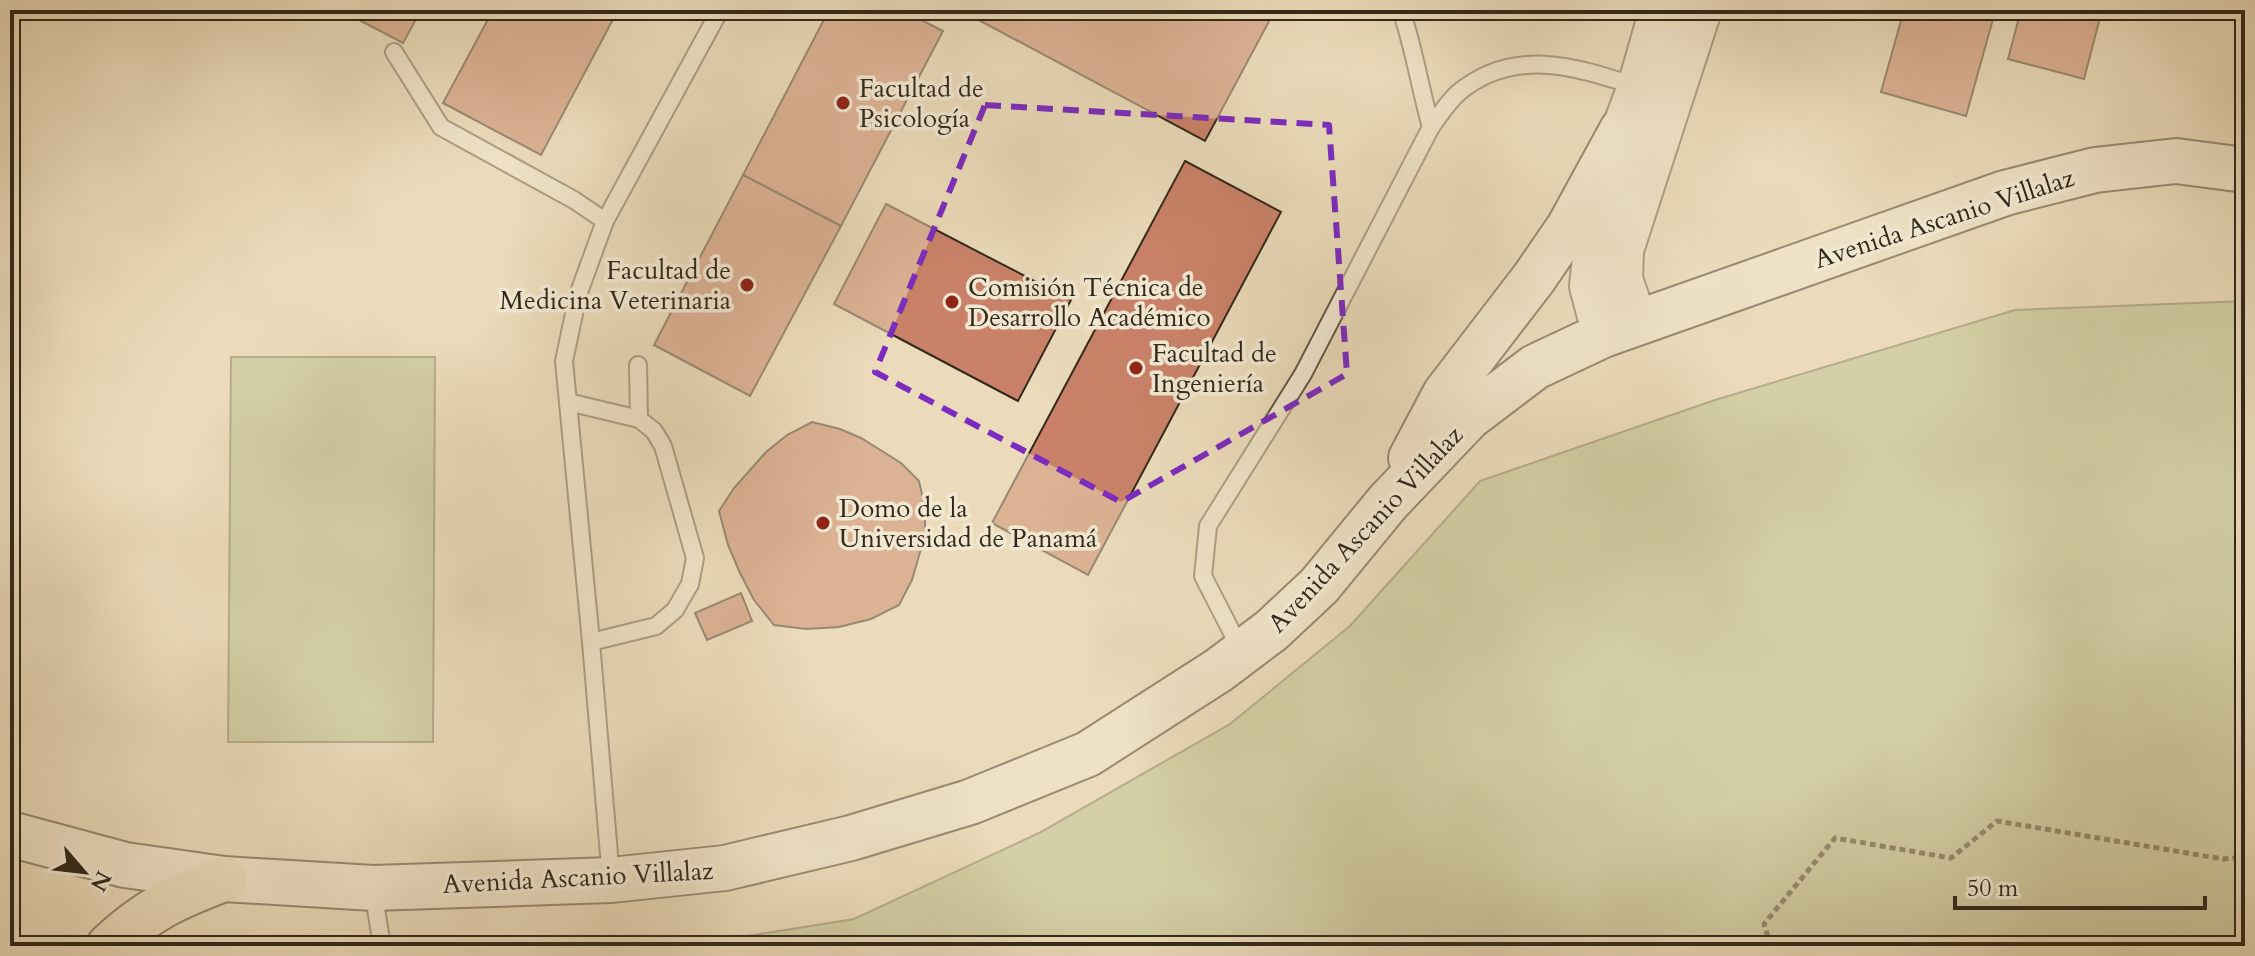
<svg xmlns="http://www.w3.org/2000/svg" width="2255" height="956" font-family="Cardo,serif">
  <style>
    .green { fill: #b9c08f; stroke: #767455; stroke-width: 2 }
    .building { fill: #c98269; stroke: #33291b; stroke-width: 2 }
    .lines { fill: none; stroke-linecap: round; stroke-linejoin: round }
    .service-casing { stroke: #615643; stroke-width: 20 }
    .tertiary-casing { stroke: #615643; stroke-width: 44 }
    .secondary-casing { stroke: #33291b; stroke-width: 48 }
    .motorway-casing { stroke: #33291b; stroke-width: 48 }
    .path { stroke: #33291b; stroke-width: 5; stroke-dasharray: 6 4; stroke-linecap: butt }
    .service { stroke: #f2e8d2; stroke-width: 16 }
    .tertiary { stroke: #f2e8d2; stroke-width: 40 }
    .secondary { stroke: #f2e8d2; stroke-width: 44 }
    .motorway { stroke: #ebdbba; stroke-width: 44 }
    .marked { fill: none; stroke: #7b2cbf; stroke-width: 6; stroke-dasharray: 16 10; stroke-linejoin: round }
    .poi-dot { fill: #8f2418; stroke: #f2e8d2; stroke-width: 3 }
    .labels { text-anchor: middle; stroke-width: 7; stroke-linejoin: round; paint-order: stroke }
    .poi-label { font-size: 26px; fill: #33291b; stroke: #f2e8d2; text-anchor: start }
    .street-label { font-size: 26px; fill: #33291b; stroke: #f2e8d2 }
  </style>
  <rect width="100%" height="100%" fill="#ebdbba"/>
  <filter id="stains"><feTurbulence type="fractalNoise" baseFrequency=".0025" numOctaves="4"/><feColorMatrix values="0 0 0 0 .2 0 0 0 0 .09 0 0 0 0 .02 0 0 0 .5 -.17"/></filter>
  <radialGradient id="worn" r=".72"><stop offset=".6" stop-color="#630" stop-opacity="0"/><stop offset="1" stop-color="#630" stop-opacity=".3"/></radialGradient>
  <!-- green -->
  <g class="green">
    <path d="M2245,301V946H699L710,942L854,919L1039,833L1230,724L1350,626L1480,481L1718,399L2015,310Z"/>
    <path d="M231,357H435L433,742H228Z"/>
  </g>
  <!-- building -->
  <g class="building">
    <path d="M340,10H421L403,43Z"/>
    <path d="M493,10H618L541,155L443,103Z"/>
    <path d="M829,10H902L943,31L841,226L743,175Z"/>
    <path d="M960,10H1275L1205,141Z"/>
    <path d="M1904,10H1959L1993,19L1966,116L1881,92Z"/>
    <path d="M2021,10H2102L2084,79L2008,59Z"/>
    <path d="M1185,161L1281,212L1088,575L992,523Z"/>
    <path d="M743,175L841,226L750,396L654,345Z"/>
    <path d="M886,204L1071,300L1018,401L834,304Z"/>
    <path d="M812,422L840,429L861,438L901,463L919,481L925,508V535L912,580L899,605L871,619L839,627L806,629L774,625L754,600L740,573L728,545L719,511L734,488L766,452L787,435Z"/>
    <path d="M741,593L752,621L707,640L695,613Z"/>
  </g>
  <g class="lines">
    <defs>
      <g id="service">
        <path d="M1401,10C1414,48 1420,88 1431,127"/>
        <path d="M394,52L441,127L574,200L605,221"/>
        <path d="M638,365L639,419"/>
        <path d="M568,402L639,419L654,431L663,446L695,558L690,584L675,610L656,626L591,642"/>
        <path d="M1242,652L1203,576L1208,526L1303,374L1431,127C1439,116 1448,102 1458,93C1514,46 1576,67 1638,87"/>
        <path d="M611,878L591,642L564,361L578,295L605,221L720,10"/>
        <path d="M373,890L382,946"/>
      </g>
      <g id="tertiary">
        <path d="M1637,323L1622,279L1623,250L1701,10"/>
        <path d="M1603,335L1590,286L1594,248L1622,130L1638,87L1660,10"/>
      </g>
      <g id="secondary">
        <path d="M1411,458L1445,394L1534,278L1569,227L1622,130"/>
        <path d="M10,834L125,865L224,879L373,888L611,880L725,868L851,838L970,802L1088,754L1219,670L1272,630L1319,586L1388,502L1469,417L1535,367L1603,335L2005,193L2095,170L2176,161L2245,170"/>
      </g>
      <path id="motorway" d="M109,946C147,910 176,897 224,879"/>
    </defs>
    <!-- service casing -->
    <use href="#service" class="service-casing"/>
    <!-- tertiary casing -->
    <use href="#tertiary" class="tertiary-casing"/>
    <!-- secondary casing -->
    <use href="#secondary" class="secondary-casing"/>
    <!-- motorway casing -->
    <use href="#motorway" class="motorway-casing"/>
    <!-- path -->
    <path class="path" d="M1771,946L1764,924L1835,838L1951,858L1997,821L2223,859L2245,857"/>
    <!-- service -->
    <use href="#service" class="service"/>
    <!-- tertiary -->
    <use href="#tertiary" class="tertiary"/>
    <!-- secondary -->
    <use href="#secondary" class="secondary"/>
    <!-- motorway -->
    <use href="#motorway" class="motorway"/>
  </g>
  <!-- marked area -->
  <path d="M0 0H2255V956H0ZM985,105L1329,125L1347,374L1121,502L875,372Z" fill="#ebdbba" fill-opacity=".55" fill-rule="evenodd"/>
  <path class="marked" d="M985,105L1329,125L1347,374L1121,502L875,372Z"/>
  <!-- markers -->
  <g class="poi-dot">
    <circle cx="843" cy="103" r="8"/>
    <circle cx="747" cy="285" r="8"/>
    <circle cx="952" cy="302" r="8"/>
    <circle cx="1136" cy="368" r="8"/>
    <circle cx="823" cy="523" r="8"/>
  </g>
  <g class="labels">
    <!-- poi labels -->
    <g class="poi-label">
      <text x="859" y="97">Facultad de<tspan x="859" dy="30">Psicología</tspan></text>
      <text x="731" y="279" text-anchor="end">Facultad de<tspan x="731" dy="30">Medicina Veterinaria</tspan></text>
      <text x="968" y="296">Comisión Técnica de<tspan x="968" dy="30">Desarrollo Académico</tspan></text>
      <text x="1152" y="362">Facultad de<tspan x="1152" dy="30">Ingeniería</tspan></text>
      <text x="839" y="517">Domo de la<tspan x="839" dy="30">Universidad de Panamá</tspan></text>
    </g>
    <!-- street labels -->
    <g class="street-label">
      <text transform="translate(1944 218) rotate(-18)" y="9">Avenida Ascanio Villalaz</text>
      <text transform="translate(1365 529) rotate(-47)" y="9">Avenida Ascanio Villalaz</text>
      <text transform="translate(578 877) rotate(-3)" y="9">Avenida Ascanio Villalaz</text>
    </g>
  </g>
  <!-- margin -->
  <rect width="2255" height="956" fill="none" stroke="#ebdbba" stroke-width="40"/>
  <rect x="12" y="12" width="2231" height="932" fill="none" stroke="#33291b" stroke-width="4"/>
  <rect x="20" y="20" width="2215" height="916" fill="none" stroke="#33291b" stroke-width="2"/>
  <!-- north arrow -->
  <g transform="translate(84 872) rotate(118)" stroke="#f2e8d2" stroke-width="6" paint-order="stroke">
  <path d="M0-6L14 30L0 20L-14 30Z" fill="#33291b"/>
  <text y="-12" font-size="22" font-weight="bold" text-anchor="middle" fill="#33291b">N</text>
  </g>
  <!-- scale -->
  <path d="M1955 896v12h250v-12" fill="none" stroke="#33291b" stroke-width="4"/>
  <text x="1967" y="896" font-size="24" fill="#33291b" stroke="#f2e8d2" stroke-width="6" paint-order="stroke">50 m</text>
  <rect width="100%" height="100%" filter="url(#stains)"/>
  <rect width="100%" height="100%" fill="url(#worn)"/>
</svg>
